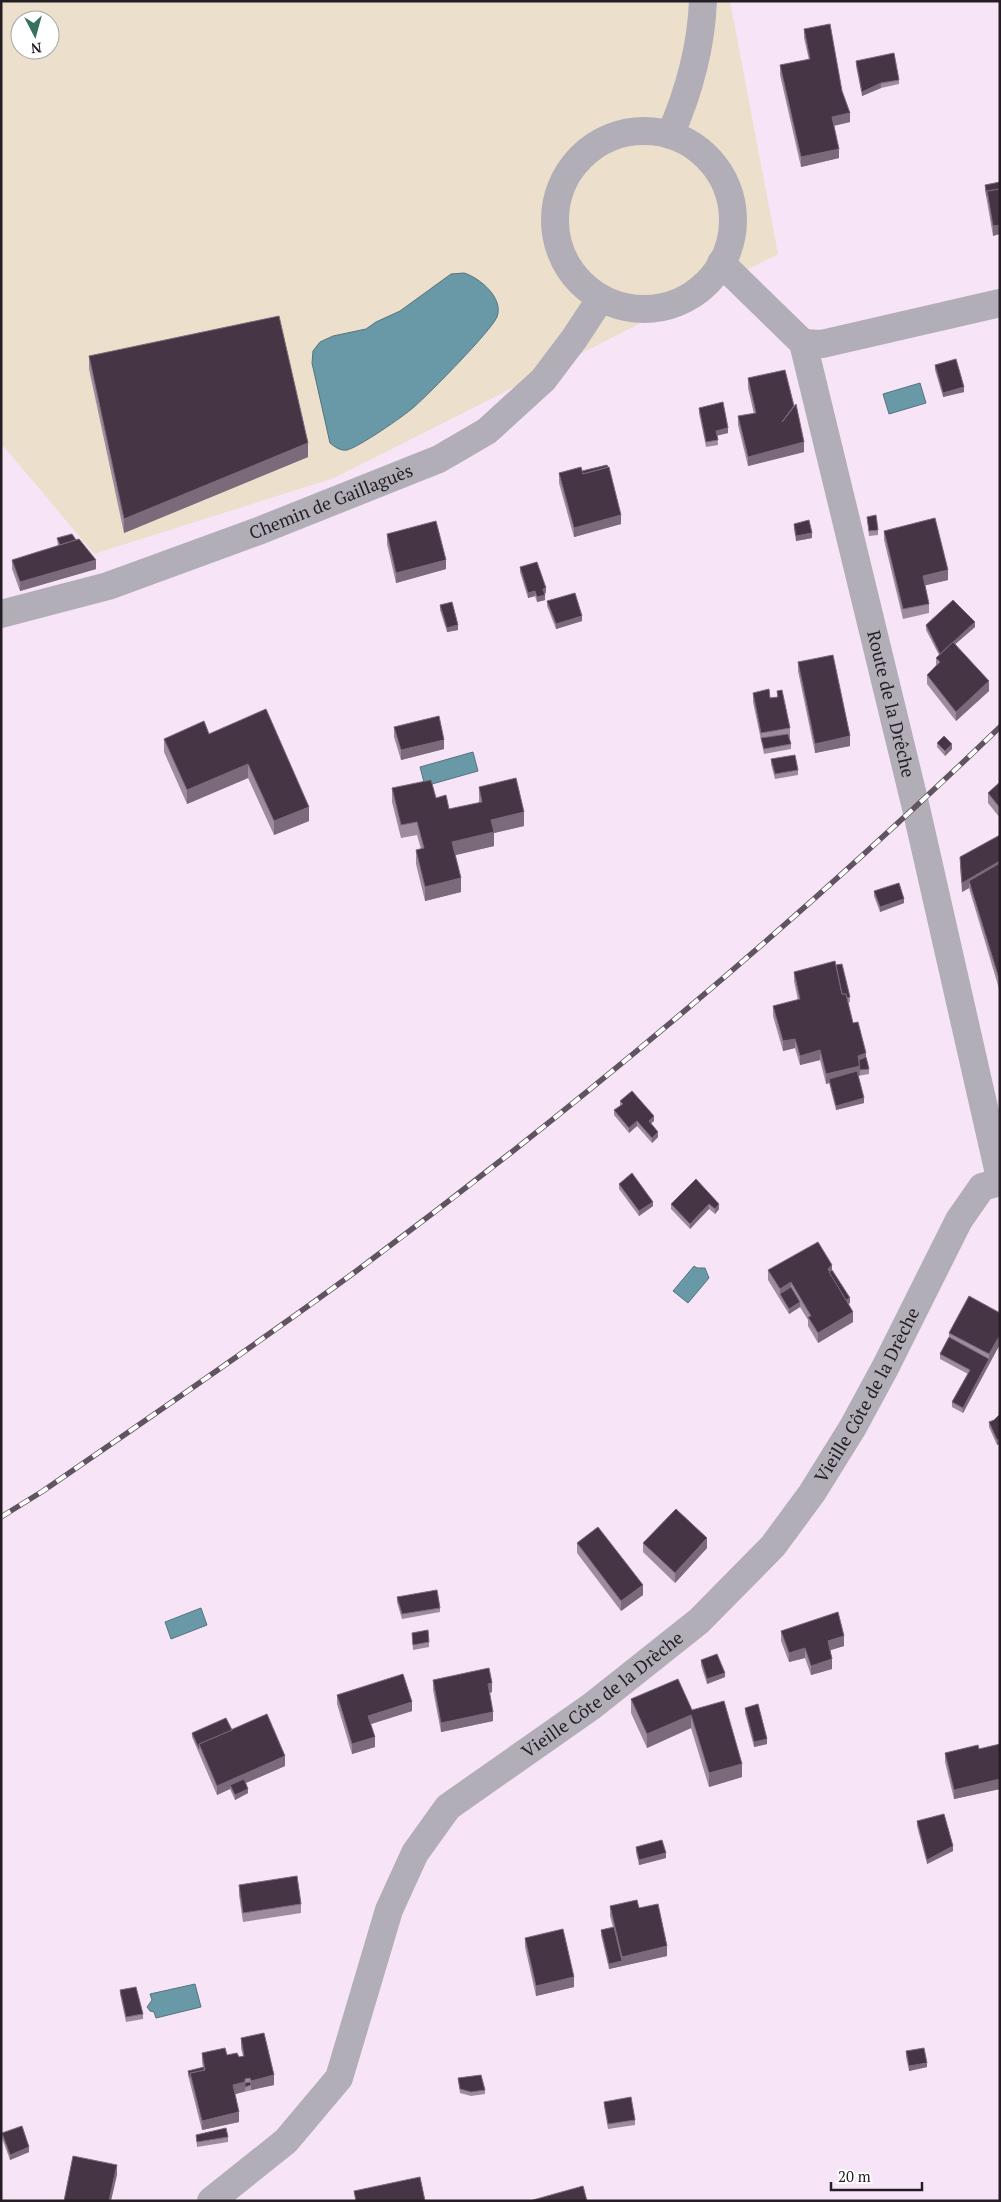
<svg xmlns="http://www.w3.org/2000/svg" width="1001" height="2202" font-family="'PT Serif',serif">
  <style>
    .commercial { fill: #ece0cc; fill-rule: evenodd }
    .water { fill: #6999a6; stroke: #54747f }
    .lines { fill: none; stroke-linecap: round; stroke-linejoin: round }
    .minor { stroke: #b1aeb8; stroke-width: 28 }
    .rail-casing { stroke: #5f545f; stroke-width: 5.5 }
    .rail { stroke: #fff; stroke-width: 4; stroke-dasharray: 11; stroke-linecap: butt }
    .wall { fill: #9e8c9e }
    .shaded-wall { fill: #7b6a7a }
    .building { fill: #453545; stroke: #7b6a7a }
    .labels { text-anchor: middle; stroke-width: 5; stroke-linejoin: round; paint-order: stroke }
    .street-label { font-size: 18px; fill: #241d24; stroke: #fff }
  </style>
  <rect width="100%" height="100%" fill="#f8e4f7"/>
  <!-- commercial -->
  <path class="commercial" d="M1,1H730L778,254L334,478L94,554L1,443ZM20,20H50V50H20Z"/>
  <!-- water -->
  <g class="water">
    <path d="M464,273C480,278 504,298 497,317C491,331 428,395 414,407C404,416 359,447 347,450C340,451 335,447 330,443L312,363L313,351L320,342L333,336L366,329L376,322L400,311L451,274Z"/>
    <path d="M920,383L926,403L889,414L883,394Z"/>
    <path d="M473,752L478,771L425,786L420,767Z"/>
    <path d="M694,1266L697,1268H705L709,1278L688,1303L673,1291Z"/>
    <path d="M201,1608L207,1625L171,1639L165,1622Z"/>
    <path d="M195,1984L201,2007L156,2018L154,2012L150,2011L147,2007L152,2000L150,1994Z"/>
  </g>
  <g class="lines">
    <!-- minor -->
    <g class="minor">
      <circle cx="644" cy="220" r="89"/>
      <path d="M670,135C689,92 701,49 703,1"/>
      <path id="s1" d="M721,263L803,343L916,808L1000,1178"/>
      <path d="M803,343L822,344L1000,303"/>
      <path id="s2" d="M1,614L108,586L261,530L439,459L487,431L543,380L574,339L601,298"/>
      <path id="s3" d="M211,2201L286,2141L339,2078L389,1910L415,1853L448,1807L592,1706L699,1621L773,1546L812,1493L853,1427L886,1366L959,1220L982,1187L1000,1182"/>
    </g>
    <defs>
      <path id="rail" d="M1,1517L43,1491C147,1419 253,1347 355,1272C581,1104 797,922 1000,727"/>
    </defs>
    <!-- rail casing -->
    <use href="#rail" class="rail-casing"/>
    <!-- rail -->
    <use href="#rail" class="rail"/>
  </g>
  <!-- wall -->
  <g class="wall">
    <path d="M804,29L842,91L850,122L834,126L839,158L801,167L780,75V65L809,60L804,38Z"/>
    <path d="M856,61L899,80V84L881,88L862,96L856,66Z"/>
    <path d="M1000,182L993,236L985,190V185Z"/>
    <path d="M89,356L308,457L124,533L89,369Z"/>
    <path d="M935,365L964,392L943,397L935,370Z"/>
    <path d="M748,378L804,452L748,466L738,425V416L754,414L748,388Z"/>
    <path d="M699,408L728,433L717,435L718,445L706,447L699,413Z"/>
    <path d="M582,471L621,524L574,537L559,483V473Z"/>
    <path d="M867,517L878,530V535L869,536Z"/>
    <path d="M794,524L812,538L796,541L794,529Z"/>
    <path d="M884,531L948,580L925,585L929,604V613L903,619L884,540Z"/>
    <path d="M387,534L446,569L396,583L387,544Z"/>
    <path d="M57,538L96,569L20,591L12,569V560L58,546Z"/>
    <path d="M520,567L546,593H544L545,600L537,602L535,596L528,598L520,572Z"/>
    <path d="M547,601L582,621L556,629L547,606Z"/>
    <path d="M440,605L458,630L447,632L440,610Z"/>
    <path d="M926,625L975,627L955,644L989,691L956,721L927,684V675L936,665V658L939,655L926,630Z"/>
    <path d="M798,662L850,746L815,753L798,671Z"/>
    <path d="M777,691L790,728V738H789L791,744V749L764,754L753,702V693L770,698L777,697Z"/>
    <path d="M266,709L309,821L274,835L248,778L187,804L164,752V739L209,734Z"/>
    <path d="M394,727L444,749L401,760L394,737Z"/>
    <path d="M937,743L952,749L945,756L937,747Z"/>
    <path d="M771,759L798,770V775L775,779L771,764Z"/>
    <path d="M1000,782V818L988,803V793Z"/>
    <path d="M479,787L524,826L494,833V846L455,855L461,892L425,901L416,864V850L421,849L417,835L401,838L392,802V788L436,798L449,809L479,803Z"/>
    <path d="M1000,835V992L969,888L962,892L960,867V857Z"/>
    <path d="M874,891L904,903L880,912L874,896Z"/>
    <path d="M836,965L850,997V1002L848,1003L853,1023L866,1057L869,1069V1074L858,1076L864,1103L836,1110L829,1083L826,1084L820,1060L800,1065L795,1048L783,1051L773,1016V1006L798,1000L794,981V972Z"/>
    <path d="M620,1101L654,1121L651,1123L658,1137L652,1143L637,1126L629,1133L614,1115V1110L620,1106Z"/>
    <path d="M696,1179L719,1209L715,1214L709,1209L690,1229L671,1209V1204Z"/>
    <path d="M619,1184L653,1206L639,1216L619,1189Z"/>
    <path d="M768,1270H832L850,1303L848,1304L853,1322L818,1343L808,1326V1320L800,1307L789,1314L768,1280Z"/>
    <path d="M1000,1313V1344L963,1413L952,1407V1402L968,1374L940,1359V1354L949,1337V1333Z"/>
    <path d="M1000,1414V1444L997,1445L989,1427V1422L994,1420Z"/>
    <path d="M577,1543L643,1595L621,1611L577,1553Z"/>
    <path d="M643,1543L707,1548L675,1583L643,1552Z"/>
    <path d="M397,1597L440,1608V1612L402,1619L397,1602Z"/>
    <path d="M781,1631L844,1646L830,1650L832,1669L811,1675L805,1658L789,1662L781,1641Z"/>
    <path d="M412,1633L429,1642V1647L413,1650Z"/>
    <path d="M701,1660L725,1677L707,1684L701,1665Z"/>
    <path d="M433,1680L492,1692L490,1693L493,1721L441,1732L433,1690Z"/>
    <path d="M337,1695L412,1711L371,1724L375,1747L352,1754L337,1704Z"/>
    <path d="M631,1699L692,1710L742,1777L709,1787L691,1728L647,1748L631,1713Z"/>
    <path d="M745,1708L767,1744L754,1747L745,1713Z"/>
    <path d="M232,1730L285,1766L246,1783L248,1793L235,1800L230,1789L217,1795L192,1737V1733Z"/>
    <path d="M1000,1744V1789L954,1799L945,1762V1753L979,1749Z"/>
    <path d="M917,1821L953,1851L927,1864L917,1826Z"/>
    <path d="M636,1847L666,1858L639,1865L636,1852Z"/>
    <path d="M239,1885L301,1904V1913L243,1922L239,1895Z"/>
    <path d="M610,1906L639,1908L667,1956L609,1969L601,1935V1930L613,1927L610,1916Z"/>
    <path d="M525,1938L574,1987L536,1996L525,1947Z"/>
    <path d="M120,1990L143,2014V2019L126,2022L120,1994Z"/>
    <path d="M241,2038L274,2085L235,2094L239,2122L202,2130L188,2075V2071L203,2068L202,2062V2053L239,2057L243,2056L241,2048Z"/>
    <path d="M906,2051L927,2067L909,2071L906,2056Z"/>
    <path d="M458,2078L485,2090V2094L471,2096L460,2093Z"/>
    <path d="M604,2102L635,2120V2125L608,2129L604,2106Z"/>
    <path d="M2,2133L29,2152L10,2160L2,2138Z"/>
    <path d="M196,2135L228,2137V2142L197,2147Z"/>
  </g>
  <!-- shaded-wall -->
  <g class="shaded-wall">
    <path d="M881,83V88L862,96V92Z"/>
    <path d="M850,113V122L832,126V117Z"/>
    <path d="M839,149V158L801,167V157Z"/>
    <path d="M1000,225V234L993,236V226Z"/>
    <path d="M964,387V392L943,397V393Z"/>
    <path d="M728,428V433L716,436V431Z"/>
    <path d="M804,442V452L748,466V457Z"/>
    <path d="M308,443V457L124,533V519Z"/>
    <path d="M621,515V524L574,537V528Z"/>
    <path d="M812,533V538L796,541V536Z"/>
    <path d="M96,560V569L20,591V582Z"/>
    <path d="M446,560V569L396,583V573Z"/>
    <path d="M948,570V580L923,586V576Z"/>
    <path d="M546,588V593L543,594V589Z"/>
    <path d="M535,591V596L528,598V593Z"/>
    <path d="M545,595V600L537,602V597Z"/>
    <path d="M582,616V621L556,629V624Z"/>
    <path d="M975,622V627L952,647V642Z"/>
    <path d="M458,625V630L447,632V628Z"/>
    <path d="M989,681V691L956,721V712Z"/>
    <path d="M850,736V746L815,753V744Z"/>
    <path d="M444,740V749L401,760V750Z"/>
    <path d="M952,744V749L945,756V751Z"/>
    <path d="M248,764V778L187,804V790Z"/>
    <path d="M309,807V821L274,835V821Z"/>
    <path d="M524,812V826L494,833V846L452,856V842L491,820Z"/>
    <path d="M1000,861V870L969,881V888L962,892V883Z"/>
    <path d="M461,878V892L425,901V887Z"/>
    <path d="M904,899V903L880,912V907Z"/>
    <path d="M795,1039V1048L783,1051V1041Z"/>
    <path d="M820,1050V1060L800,1065V1056Z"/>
    <path d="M866,1053V1062L859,1065L858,1056Z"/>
    <path d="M860,1066V1075L830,1083L829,1079V1083L826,1084V1074Z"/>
    <path d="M864,1098V1103L836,1110V1106Z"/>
    <path d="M654,1116V1121L649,1125V1121Z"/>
    <path d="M637,1121V1126L629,1133V1128Z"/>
    <path d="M658,1132V1137L652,1143V1138Z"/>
    <path d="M653,1202V1206L639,1216V1211Z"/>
    <path d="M709,1204V1209L690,1229V1224Z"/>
    <path d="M719,1204V1209L715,1214V1209Z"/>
    <path d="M832,1265V1275L828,1274V1269Z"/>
    <path d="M791,1282V1291L780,1294V1289Z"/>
    <path d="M850,1298V1303L844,1306V1301Z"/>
    <path d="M800,1302V1307L789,1314V1309Z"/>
    <path d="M853,1312V1322L818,1343V1333Z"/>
    <path d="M1000,1335V1344L963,1413V1408L989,1359V1354Z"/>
    <path d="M1000,1439V1444L997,1445V1440Z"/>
    <path d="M707,1538V1548L675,1583V1573Z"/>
    <path d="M643,1585V1595L621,1611V1601Z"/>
    <path d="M844,1636V1646L828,1651V1641Z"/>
    <path d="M805,1648V1658L789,1662V1653Z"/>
    <path d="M832,1659V1669L811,1675V1666Z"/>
    <path d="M725,1673V1677L707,1684V1679Z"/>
    <path d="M492,1683V1692L488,1693V1684Z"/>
    <path d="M412,1702V1711L368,1725V1716Z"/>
    <path d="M493,1712V1721L441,1732V1723Z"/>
    <path d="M691,1715V1728L647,1748V1734Z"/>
    <path d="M375,1737V1747L352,1754V1744Z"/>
    <path d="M767,1739V1744L754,1747V1742Z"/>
    <path d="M285,1756V1766L232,1789L230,1785V1789L217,1795V1786Z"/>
    <path d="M742,1764V1777L709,1787V1773Z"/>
    <path d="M1000,1779V1789L954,1799V1790Z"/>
    <path d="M248,1789V1793L235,1800V1795Z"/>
    <path d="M953,1846V1851L927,1864V1860Z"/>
    <path d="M666,1853V1858L639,1865V1860Z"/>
    <path d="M667,1946V1956L609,1969V1964L622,1961V1957Z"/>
    <path d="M574,1977V1987L536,1996V1986Z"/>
    <path d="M927,2063V2067L909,2071V2066Z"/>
    <path d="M274,2075V2085L251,2090V2081Z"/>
    <path d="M245,2082V2091L233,2095V2085Z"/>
    <path d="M239,2112V2122L202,2130V2121Z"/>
    <path d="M29,2147V2152L10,2160V2155Z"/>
    <path d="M117,2165V2175L111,2201H109Z"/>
  </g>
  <!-- building -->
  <g class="building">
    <path d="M830,24L842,91L850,113L832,117L839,149L801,157L780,65L810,59L804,29Z"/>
    <path d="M894,53L899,80L881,83L862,92L856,61Z"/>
    <path d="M1000,182V189L987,191V196L985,185Z"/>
    <path d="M1000,189V225L993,226L987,191Z"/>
    <path d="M279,316L308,443L124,519L89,356Z"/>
    <path d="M956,359L964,387L943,393L935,365Z"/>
    <path d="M785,370L794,406L782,422L796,404L804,442L748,457L738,416L756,413L748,378Z"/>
    <path d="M723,402L728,428L716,431L718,440L706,442L699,408Z"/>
    <path d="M607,465L608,467L583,474L582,471Z"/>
    <path d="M581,467L583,474L609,467L621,515L574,528L559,473Z"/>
    <path d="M876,515L878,530L869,531L867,517Z"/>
    <path d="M935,518L948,570L923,576L929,604L903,609L884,531Z"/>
    <path d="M809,520L812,533L796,536L794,524Z"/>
    <path d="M436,521L446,560L396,573L387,534Z"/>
    <path d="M72,534L76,540L60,545L57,538Z"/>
    <path d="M79,539L96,560L20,582L12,560Z"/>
    <path d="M537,562L546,588L543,589L545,595L537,597L535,591L528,593L520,567Z"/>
    <path d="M575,593L582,616L556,624L547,601Z"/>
    <path d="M953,600L975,622L940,654L926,625Z"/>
    <path d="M452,602L458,625L447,628L440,605Z"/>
    <path d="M953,642L989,681L956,712L927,675L940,662L936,658Z"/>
    <path d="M833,655L850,736L815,744L798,662Z"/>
    <path d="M769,689L770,698L778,697L777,691L782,690L790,728L761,733L753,693Z"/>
    <path d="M266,709L309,807L274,821L248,764L187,790L164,739L204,721L209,734Z"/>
    <path d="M439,716L444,740L401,750L394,727Z"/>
    <path d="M788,734L791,744L764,749L761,738Z"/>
    <path d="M944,736L952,744L945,751L937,743Z"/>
    <path d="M795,755L798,770L775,774L771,759Z"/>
    <path d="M516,778L524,812L491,820L494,832L452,842L461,878L425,887L416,850L424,848L417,822L401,825L392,788L431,780L436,798L446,795L449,809L482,802L479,787Z"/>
    <path d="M1000,782V808L988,793Z"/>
    <path d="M1000,835V861L962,883L960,857Z"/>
    <path d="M1000,863V982L969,881Z"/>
    <path d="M899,883L904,899L880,907L874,891Z"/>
    <path d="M835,961L842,994H846L853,1023L858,1022L866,1053L858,1056L860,1066L826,1074L820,1050L800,1056L795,1039L783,1041L773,1006L800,999L794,972Z"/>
    <path d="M842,964L850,997L847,998L846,994H842L836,965Z"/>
    <path d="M866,1057L869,1069L860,1070L859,1060Z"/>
    <path d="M857,1071L864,1098L836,1106L829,1079Z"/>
    <path d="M632,1091L654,1116L649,1121L658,1132L652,1138L637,1121L629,1128L614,1110L623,1104L620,1101Z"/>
    <path d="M632,1173L653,1202L639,1211L619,1184Z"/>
    <path d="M696,1179L719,1204L715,1209L709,1204L690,1224L671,1204Z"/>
    <path d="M818,1242L832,1265L828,1269L853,1312L818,1333L808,1317L811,1316L791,1282L780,1289L768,1270Z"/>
    <path d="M832,1270L850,1298L846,1300L829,1272Z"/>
    <path d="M791,1287L800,1302L789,1309L780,1294Z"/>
    <path d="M969,1296L1000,1313V1335L989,1354L949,1333Z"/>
    <path d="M949,1337L989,1359L963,1408L952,1402L970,1370L940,1354Z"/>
    <path d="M1000,1414V1439L997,1440L989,1422L994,1420Z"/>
    <path d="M676,1509L707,1538L675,1573L643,1543Z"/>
    <path d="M598,1527L643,1585L621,1601L577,1543Z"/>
    <path d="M437,1590L440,1608L402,1614L397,1597Z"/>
    <path d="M838,1612L844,1636L828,1641L832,1659L811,1666L805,1648L789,1653L781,1631Z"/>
    <path d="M428,1630L429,1642L413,1645L412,1633Z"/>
    <path d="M717,1654L725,1673L707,1679L701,1660Z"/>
    <path d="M489,1668L492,1683L488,1684L493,1712L441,1723L433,1680Z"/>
    <path d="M403,1674L412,1702L368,1716L375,1737L352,1744L337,1695Z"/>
    <path d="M678,1679L692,1710L724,1701L742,1764L709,1773L691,1715L647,1734L631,1699Z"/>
    <path d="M758,1704L767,1739L754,1742L745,1708Z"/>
    <path d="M267,1714L285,1756L217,1786L199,1744Z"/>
    <path d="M226,1718L232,1730L199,1744V1749L192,1733Z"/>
    <path d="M1000,1744V1779L954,1790L945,1753L978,1745L979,1749Z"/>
    <path d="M244,1779L248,1789L235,1795L230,1785Z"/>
    <path d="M944,1814L953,1846L927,1860L917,1821Z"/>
    <path d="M662,1840L666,1853L639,1860L636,1847Z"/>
    <path d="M297,1876L301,1904L243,1913L239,1885Z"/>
    <path d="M637,1900L639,1908L658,1904L667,1946L622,1957L610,1906Z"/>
    <path d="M614,1927L622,1961L609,1964L601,1930Z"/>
    <path d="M563,1929L574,1977L536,1986L525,1938Z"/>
    <path d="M136,1987L143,2014L126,2017L120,1990Z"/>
    <path d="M264,2033L274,2075L251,2081L250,2078L245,2079V2082L233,2085L239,2112L202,2121L190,2073L205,2070L202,2053L225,2048L227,2055L237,2053L239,2057L244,2056L241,2038Z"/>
    <path d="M924,2048L927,2063L909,2066L906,2051Z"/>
    <path d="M204,2067V2070L190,2073V2078L188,2071Z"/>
    <path d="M481,2075L485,2090L471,2092L460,2089L458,2078Z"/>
    <path d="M250,2082L251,2085L245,2087V2083Z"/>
    <path d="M631,2097L635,2120L608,2124L604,2102Z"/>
    <path d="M22,2126L29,2147L10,2155L2,2133Z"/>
    <path d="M226,2128L228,2137L197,2142L196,2135Z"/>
    <path d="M73,2156L117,2165L109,2201H64Z"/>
    <path d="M420,2177L425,2201H356L354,2191Z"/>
    <path d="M583,2186L587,2201H533V2200Z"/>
  </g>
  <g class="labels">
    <!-- street labels -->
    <g class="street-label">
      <text dy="6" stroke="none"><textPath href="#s2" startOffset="349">Chemin de Gaillaguès</textPath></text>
      <text dy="6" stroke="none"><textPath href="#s1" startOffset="486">Route de la Drêche</textPath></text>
      <text dy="6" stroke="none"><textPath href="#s3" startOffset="1069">Vieille Côte de la Drèche</textPath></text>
      <text dy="6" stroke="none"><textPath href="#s3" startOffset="664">Vieille Côte de la Drèche</textPath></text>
    </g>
  </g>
  <!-- border -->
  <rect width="1001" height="2202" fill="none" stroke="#241d24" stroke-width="5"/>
  <!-- north arrow -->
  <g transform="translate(35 35) rotate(174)"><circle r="24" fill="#ffffff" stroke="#a7a5a7"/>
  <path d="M0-4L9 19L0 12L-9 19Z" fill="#36715c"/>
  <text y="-8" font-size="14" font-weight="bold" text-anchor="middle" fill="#241d24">N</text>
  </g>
  <!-- scale -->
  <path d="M831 2182v8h91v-8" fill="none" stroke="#241d24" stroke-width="2.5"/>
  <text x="838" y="2182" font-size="15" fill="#241d24" stroke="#ffffff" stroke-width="4" paint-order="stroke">20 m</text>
</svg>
